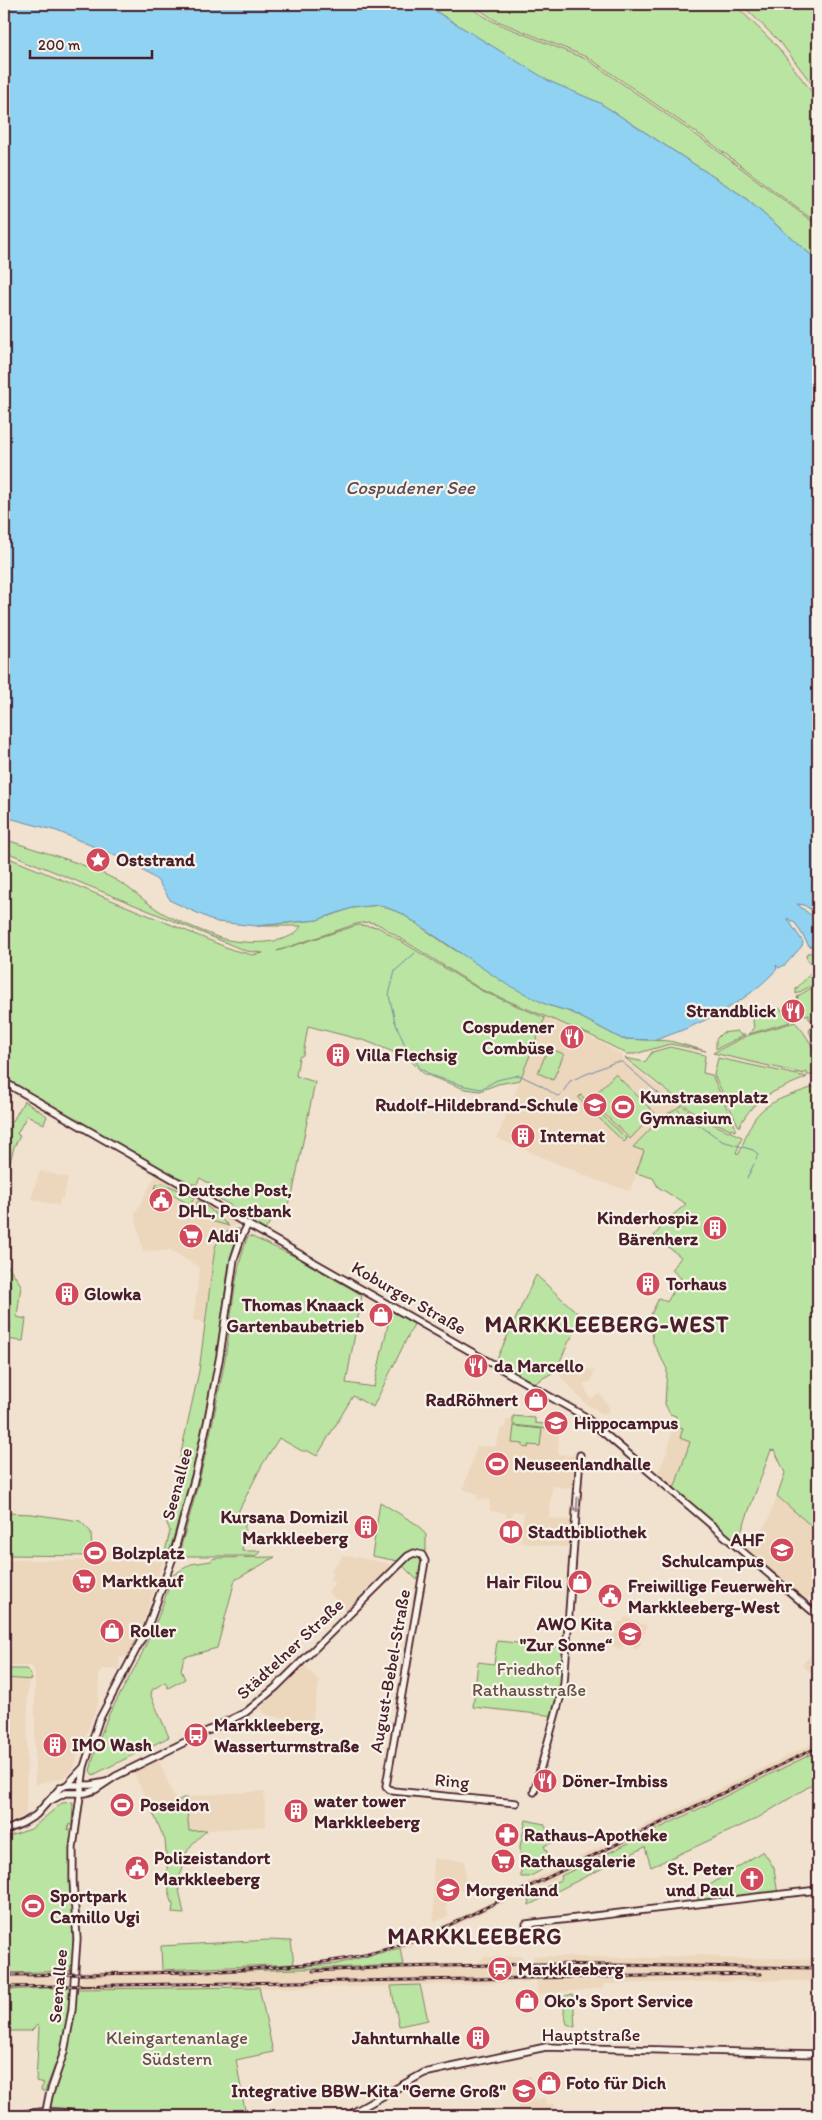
<svg xmlns="http://www.w3.org/2000/svg" width="822" height="2120" font-family="Itim,sans-serif">
  <style>
    .built { fill: #ecd6bc }
    .green { fill: #bae4a1; stroke: #828266 }
    .water { fill: #8fd2f1; stroke: #738aa2 }
    .lines { fill: none; stroke-linecap: round; stroke-linejoin: round }
    .stream { stroke: #738aa2; stroke-width: 1 }
    .secondary-casing { stroke: #4a1f2b; stroke-width: 9 }
    .secondary { stroke: #f7f3e8; stroke-width: 5.5 }
    .rail-casing { stroke: #4a1f2b; stroke-width: 3 }
    .rail { stroke: #f7f3e8; stroke-width: 1; stroke-dasharray: 4; stroke-linecap: butt }
    .oneway { stroke: #a0898a }
    .labels { text-anchor: middle; stroke-width: 4.5; stroke-linejoin: round; paint-order: stroke }
    .poi-label { font-size: 18px; font-weight: bold; fill: #4a1f2b; stroke: #f7f3e8; text-anchor: start }
    .street-label { font-size: 18px; fill: #4a1f2b; stroke: #f7f3e8 }
    .park-label { font-size: 18px; fill: #665048; stroke: #f7f3e8 }
    .water-label { font-size: 19px; font-style: italic; fill: #5b4c5c; stroke: #f7f3e8 }
    .district-label { font-size: 22px; font-weight: bold; letter-spacing: 1px; fill: #4a1f2b; stroke: #f7f3e8 }
  </style>
  <rect width="100%" height="100%" fill="#f0e2ce"/>
  <filter id="ink" filterUnits="userSpaceOnUse"><feTurbulence type="fractalNoise" baseFrequency=".02" numOctaves="2"/><feDisplacementMap in="SourceGraphic" scale="10" xChannelSelector="R" yChannelSelector="G"/><feConvolveMatrix kernelMatrix="1 2 1 2 8 2 1 2 1" color-interpolation-filters="sRGB"/></filter>
  <g filter="url(#ink)">
    <!-- built -->
    <g class="built">
      <path d="M545,1018L569,1028L563,1043L575,1048L581,1033L598,1041L622,1055L624,1060L682,1105L661,1118L633,1147L644,1151L630,1191L596,1180L497,1138Z"/>
      <path d="M40,1171L68,1178L63,1198H60L59,1206L31,1199Z"/>
      <path d="M158,1171L240,1220L236,1224L218,1237L214,1245L212,1263L209,1267H212L204,1322L193,1320L200,1268L171,1250L143,1251L135,1214Z"/>
      <path d="M560,1361L594,1371L591,1382H587L583,1384L590,1399L600,1394L610,1409L604,1415L585,1403L555,1370Z"/>
      <path d="M513,1416L535,1418V1424L559,1426L558,1454L580,1457L578,1489L552,1486L549,1518L576,1521L574,1548L521,1543L524,1512L513,1511L511,1517H506V1513L490,1511V1500L477,1499L478,1494L463,1489L477,1446L495,1447L502,1427L505,1428L506,1420H512Z"/>
      <path d="M673,1425L683,1428L690,1444L673,1492L656,1477L668,1450Z"/>
      <path d="M777,1496L818,1532V1586L804,1604L744,1553L768,1521Z"/>
      <path d="M342,1555L387,1563L394,1569L350,1613L328,1592L335,1584L330,1578L334,1573L331,1570L341,1559Z"/>
      <path d="M4,1560L163,1561L146,1614L131,1650L127,1656L119,1658V1669H102L99,1674L98,1704L72,1770L62,1778L39,1783L35,1785V1673L32,1666H4Z"/>
      <path d="M625,1617L647,1626L638,1650L624,1643L622,1649L611,1645L619,1622H623Z"/>
      <path d="M818,1647V1679L802,1665Z"/>
      <path d="M304,1665L319,1681L312,1722L266,1715L261,1708Z"/>
      <path d="M4,1678L26,1679L28,1680V1684L26,1815L4,1826Z"/>
      <path d="M818,1741V1751L527,1892L526,1883Z"/>
      <path d="M157,1756L176,1802L153,1813L132,1769Z"/>
      <path d="M264,1791L266,1826L189,1831L186,1798L203,1795Z"/>
      <path d="M433,1859L465,1861V1880L468,1887L454,1894L446,1893V1910L449,1916L434,1922Z"/>
      <path d="M515,1890L517,1891L518,1899L513,1901L512,1899L400,1951L403,1965L478,1963L484,1957L520,1956L524,1958V1962L520,1963V1966H527L528,1970L521,1971V1973H528V1975L521,1976L522,1979H529V1982L357,1987L83,1989L81,1987L83,1971L210,1969L312,1963L357,1956L389,1948L421,1936Z"/>
      <path d="M700,1955L716,1956L723,1959L779,1958L818,1960V1982L786,1980L603,1984V1988L538,1994L536,1979H542V1975H536L535,1973H542L541,1970H535V1966H541L540,1962H534L533,1956L654,1958Z"/>
      <path d="M70,1971L67,1989L4,1990V1973Z"/>
      <path d="M530,2076L535,2100L544,2098L547,2105L554,2103L555,2109L543,2112L544,2116H520L513,2083L524,2081L523,2077Z"/>
    </g>
    <!-- green -->
    <g class="green">
      <path d="M424,4H467L477,12L494,22L588,60L702,139L813,222L818,228V261L743,196L600,103L548,81Z"/>
      <path d="M471,4H734L777,46L818,100V224L703,137L589,58L495,20Z"/>
      <path d="M741,4H818V92L781,43Z"/>
      <path d="M4,839C41,852 80,861 114,879C131,888 145,902 161,912C175,920 204,932 220,938C239,944 291,947 301,926H257L317,920L352,908L379,905L401,913L450,947L547,1005L571,1012L622,1039L670,1041L706,1051L670,1044L635,1054H627L590,1035L482,990L378,924L368,922L356,924L277,951L358,925L378,927L482,991L545,1018L520,1080L498,1084L480,1091L465,1089L424,1074L408,1058L366,1041L308,1026L303,1055L299,1057L296,1076L315,1082L292,1196L281,1216H274L263,1233L246,1223L248,1216L208,1192L212,1185L200,1178L196,1185L181,1178H177L4,1078V856L233,950L253,955L263,953L246,951L4,851Z"/>
      <path d="M818,952V982L796,994V989L814,970L806,957L807,953Z"/>
      <path d="M818,984V1052L809,1031L814,1022L809,1019V1015H805L797,999L798,996Z"/>
      <path d="M774,1009H781L790,1022L749,1034L754,1027L753,1021L755,1014Z"/>
      <path d="M795,1022C807,1035 818,1052 818,1072C814,1074 812,1076 807,1075V1072H805L804,1074L713,1053L746,1036Z"/>
      <path d="M737,1031L741,1035H745L716,1049V1039L722,1033Z"/>
      <path d="M670,1047L705,1055L703,1073L712,1075L735,1126V1131L700,1117L625,1058L645,1062L652,1052Z"/>
      <path d="M548,1048L564,1054L553,1080L538,1073Z"/>
      <path d="M718,1058L807,1077C775,1092 756,1094 739,1127L714,1075Z"/>
      <path d="M615,1074L655,1113L630,1139L590,1100Z"/>
      <path d="M818,1085V1532L777,1496L785,1473L775,1451L771,1450L736,1546L673,1492L690,1442L680,1438L683,1428L674,1425L676,1416L670,1414L665,1404L667,1369L653,1342L652,1328L646,1325L659,1298L667,1302L681,1278L672,1270L681,1257L654,1236L667,1220L686,1204L658,1187L653,1178L636,1173L644,1151L633,1147L661,1118L682,1105L699,1118L742,1137L736,1153L739,1154C744,1142 748,1128 755,1118C769,1098 798,1094 818,1085Z"/>
      <path d="M581,1095L627,1139L624,1142L578,1098Z"/>
      <path d="M24,1101L47,1116L44,1124L27,1115L17,1134L20,1136L14,1147L8,1170L4,1169V1154L9,1142L4,1137Z"/>
      <path d="M163,1183L194,1197L189,1209L190,1205L161,1188L154,1190L157,1184Z"/>
      <path d="M198,1201H201L229,1226L211,1221L212,1219L196,1209L192,1211Z"/>
      <path d="M237,1229H239L229,1264L216,1360L197,1455L169,1553L165,1552L170,1531L166,1521L199,1371L215,1247C220,1237 225,1230 237,1229Z"/>
      <path d="M250,1236L296,1257L362,1295L346,1383L374,1387L391,1311L414,1324L373,1407L353,1396L317,1456L308,1451H302L279,1438L262,1465L239,1510L238,1517L246,1518L242,1551H261L260,1553L254,1556H178C198,1491 213,1426 225,1359C232,1318 233,1277 247,1238Z"/>
      <path d="M4,1260L21,1285L17,1317L26,1319L23,1341L4,1339V1308L7,1284L4,1278Z"/>
      <path d="M536,1275L584,1319L569,1341L557,1368L552,1373L538,1381L533,1387L494,1365Z"/>
      <path d="M513,1416L535,1418V1423L559,1426V1430L513,1425Z"/>
      <path d="M514,1426L542,1429L540,1446L529,1445L528,1448L523,1447V1444L512,1443Z"/>
      <path d="M380,1502L418,1525L426,1535V1550L423,1552L418,1581L398,1561L372,1556Z"/>
      <path d="M9,1513L32,1514L80,1521L91,1532L92,1556L4,1555V1526H7Z"/>
      <path d="M275,1557L235,1580L217,1648L184,1657L181,1670L185,1679L168,1688L165,1682L152,1690L151,1696L169,1737L93,1775L90,1771L97,1745L108,1716L139,1660L159,1615L173,1575L191,1564L211,1561L214,1558Z"/>
      <path d="M497,1641L567,1648L556,1716L473,1707L478,1662L494,1664Z"/>
      <path d="M4,1669H26L30,1673L32,1680L4,1678Z"/>
      <path d="M818,1751V1781L756,1819L651,1867L645,1847L529,1905L528,1896L562,1879L561,1876Z"/>
      <path d="M183,1798H186L189,1831L207,1830C200,1837 190,1844 186,1854C181,1864 186,1869 177,1879L184,1914L172,1913L173,1905L169,1892L165,1840L153,1813Z"/>
      <path d="M73,1802L72,1826L69,1824L68,1830L72,1829C69,1877 76,1924 72,1971L4,1973V1838L31,1829L62,1803Z"/>
      <path d="M526,1820L544,1824L553,1842L544,1846L553,1864L529,1877H521L520,1846Z"/>
      <path d="M763,1851L774,1868L778,1895L698,1904V1894L702,1890Z"/>
      <path d="M270,1940L291,1941L294,1964L162,1970L161,1946Z"/>
      <path d="M400,1948L403,1965L220,1972L336,1964Z"/>
      <path d="M420,1985L428,2020L399,2026L391,1986Z"/>
      <path d="M69,1987H71L62,2048L45,2091H42L41,2089L44,2083L36,2081L39,2027L37,2025L31,2031H8L4,2027V1990Z"/>
      <path d="M259,1987L273,2052L236,2060L246,2116H97L46,2112L61,2064L73,1989Z"/>
      <path d="M573,1994L575,2027L567,2024L564,2014L565,1996Z"/>
    </g>
    <!-- water -->
    <path class="water" d="M4,4H424L549,81L600,103L743,196L818,261V908L813,911L804,905L797,904L818,921V948L809,946L796,924L787,918L803,942L802,946L786,964L779,968L776,965L777,969C747,1002 706,1022 664,1037L656,1040L622,1039L571,1012L547,1005L506,984L401,913L379,905L352,908L317,920L257,926L217,922L171,901L157,880L130,862L57,831L9,818L4,814Z"/>
    <g class="lines">
      <!-- stream -->
      <g class="stream">
        <path d="M415,953L395,971L389,995L395,1022L407,1050L421,1069L433,1076L465,1086L481,1089L497,1080L519,1075L542,1086L557,1096L561,1095L570,1081L615,1062H622L672,1105"/>
        <path d="M678,1110L722,1141L753,1150L758,1154L756,1159"/>
        <path d="M747,1178L754,1164"/>
        <path d="M4,1271C18,1285 4,1310 11,1327"/>
      </g>
      <defs>
        <g id="secondary">
          <path d="M4,1082L192,1190L238,1219L584,1416L818,1616"/>
          <path d="M67,1785L83,1768"/>
          <path d="M534,1792L564,1684L580,1455"/>
          <path d="M48,1802L65,1793H86L95,1790L116,1776L246,1712L276,1687L408,1556L414,1553L422,1555L425,1561L386,1786L389,1789L393,1791L516,1803"/>
          <path d="M4,1831L23,1823L36,1815L60,1788L67,1785H91L106,1782"/>
          <path d="M526,1924L818,1890"/>
          <path d="M16,2116C43,2108 70,2113 97,2116"/>
          <path d="M45,2116L49,2096L64,2052L72,2010L77,1939L73,1881V1848L84,1767L99,1720L147,1629L172,1560L196,1473L208,1419L220,1355L234,1259L241,1238L248,1224"/>
          <path d="M347,2116L424,2073L546,2047L818,2054"/>
        </g>
      </defs>
      <!-- secondary casing -->
      <use href="#secondary" class="secondary-casing"/>
      <!-- secondary -->
      <use href="#secondary" class="secondary"/>
      <defs>
        <g id="rail">
          <path d="M313,1971L399,1967L541,1964L818,1968"/>
          <path d="M4,1975C79,1974 155,1974 231,1970C308,1965 369,1962 441,1929L818,1747"/>
          <path d="M4,1987L761,1974"/>
        </g>
      </defs>
      <!-- rail casing -->
      <use href="#rail" class="rail-casing"/>
      <!-- rail -->
      <use href="#rail" class="rail"/>
    </g>
    <!-- one-way arrows -->
    <defs><path id="oneway-shaft" d="M-6 0H5M1.5-3L5.5 0L1.5 3" fill="none" stroke-width="1.6" stroke-linecap="round" stroke-linejoin="round" transform="scale(1.25)"/></defs>
    <use class="oneway" href="#oneway-shaft" transform="translate(577 1505) rotate(94)"/>
  </g>
  <!-- icons -->
  <defs>
    <symbol id="sight-disc" viewBox="-11 -11 22 22"><circle r="9.5" fill="#d1495b" stroke="#f7f3e8"/><path d="M0-6L1.8-2.2L6-1.7L2.9 1.2L3.7 5.4L0 3.3L-3.7 5.4L-2.9 1.2L-6-1.7L-1.8-2.2Z" fill="#fff"/></symbol>
    <symbol id="restaurant-disc" viewBox="-11 -11 22 22"><circle r="9.5" fill="#d1495b" stroke="#f7f3e8"/><path d="M-5-6h1v4h1v-4h1v4h1v-4h1v5L-1.5 .5V6h-2V.5L-5-1ZM5-6V6H3V1.5H1.5Q1.5-4 5-6Z" fill="#fff"/></symbol>
    <symbol id="building-disc" viewBox="-11 -11 22 22"><circle r="9.5" fill="#d1495b" stroke="#f7f3e8"/><path d="M-4-6H4V6H1V3H-1V6H-4ZM-2.5-4.3h1.7v1.8h-1.7ZM.8-4.3h1.7v1.8H.8ZM-2.5-1h1.7V.8h-1.7ZM.8-1h1.7V.8H.8Z" fill="#fff"/></symbol>
    <symbol id="school-disc" viewBox="-11 -11 22 22"><circle r="9.5" fill="#d1495b" stroke="#f7f3e8"/><path d="M0-5L7-2L0 1L-7-2ZM-4 1L0 2.5L4 1V4Q0 6-4 4Z" fill="#fff"/></symbol>
    <symbol id="stadium-disc" viewBox="-11 -11 22 22"><circle r="9.5" fill="#d1495b" stroke="#f7f3e8"/><path d="M0-5a6.5 5 0 1 0 0 10a6.5 5 0 1 0 0-10ZM-3.5-1.8h7v3.6h-7Z" fill="#fff"/></symbol>
    <symbol id="civic-disc" viewBox="-11 -11 22 22"><circle r="9.5" fill="#d1495b" stroke="#f7f3e8"/><path d="M-.6-6.5H3V-4.5H.6V-3L4-1V1h2V6H-6V1h2V-1L-.6-3ZM-1.2 2.5V6h2.4V2.5Z" fill="#fff"/></symbol>
    <symbol id="supermarket-disc" viewBox="-11 -11 22 22"><circle r="9.5" fill="#d1495b" stroke="#f7f3e8"/><path d="M-6-5.5h2.5l.6 2H6L4.5 2H-2.5L-4.4-4H-6ZM-1.5 3.2a1.3 1.3 0 1 0 .1 0ZM3 3.2a1.3 1.3 0 1 0 .1 0Z" fill="#fff"/></symbol>
    <symbol id="shop-disc" viewBox="-11 -11 22 22"><circle r="9.5" fill="#d1495b" stroke="#f7f3e8"/><path d="M-5-2.5h2.3a2.7 3.5 0 0 1 5.4 0H5L5.5 6h-11ZM-1.5-2.5h3a1.5 2.3 0 0 0-3 0Z" fill="#fff"/></symbol>
    <symbol id="library-disc" viewBox="-11 -11 22 22"><circle r="9.5" fill="#d1495b" stroke="#f7f3e8"/><path d="M-6-4Q-3-5.5-.7-3.5V5Q-3 3-6 4ZM6-4Q3-5.5 .7-3.5V5Q3 3 6 4Z" fill="#fff"/></symbol>
    <symbol id="bus-disc" viewBox="-11 -11 22 22"><circle r="9.5" fill="#d1495b" stroke="#f7f3e8"/><path d="M-5-6H5V4H4V6H2V4H-2V6H-4V4H-5ZM-3.5-4V0h7V-4ZM-3.5 1.2v1.5H-2V1.2ZM2 1.2v1.5H3.5V1.2Z" fill="#fff"/></symbol>
    <symbol id="pharmacy-disc" viewBox="-11 -11 22 22"><circle r="9.5" fill="#d1495b" stroke="#f7f3e8"/><path d="M-2-6h4v4h4v4h-4v4h-4v-4h-4v-4h4Z" fill="#fff"/></symbol>
    <symbol id="church-disc" viewBox="-11 -11 22 22"><circle r="9.5" fill="#d1495b" stroke="#f7f3e8"/><path d="M-1.2-6h2.4v3.5h3.3v2.4h-3.3V6h-2.4V-.1h-3.3v-2.4h3.3Z" fill="#fff"/></symbol>
    <symbol id="station-disc" viewBox="-11 -11 22 22"><circle r="9.5" fill="#d1495b" stroke="#f7f3e8"/><path d="M-3-6H3Q5-6 5-4V2Q5 4 3 4L4.5 6H3L1.5 4h-3L-3 6H-4.5L-3 4Q-5 4-5 2V-4Q-5-6-3-6ZM-3.5-4v3h7v-3ZM-3.5 1v1.5H-2V1ZM2 1v1.5H3.5V1Z" fill="#fff"/></symbol>
  </defs>
  <g fill-rule="evenodd">
    <use href="#sight-disc" x="84" y="846" width="28" height="28"/>
    <use href="#restaurant-disc" x="779" y="997" width="28" height="28"/>
    <use href="#restaurant-disc" x="558" y="1023" width="28" height="28"/>
    <use href="#building-disc" x="324" y="1041" width="28" height="28"/>
    <use href="#school-disc" x="581" y="1091" width="28" height="28"/>
    <use href="#stadium-disc" x="609" y="1093" width="28" height="28"/>
    <use href="#building-disc" x="509" y="1122" width="28" height="28"/>
    <use href="#civic-disc" x="147" y="1186" width="28" height="28"/>
    <use href="#building-disc" x="701" y="1214" width="28" height="28"/>
    <use href="#supermarket-disc" x="177" y="1222" width="28" height="28"/>
    <use href="#building-disc" x="634" y="1270" width="28" height="28"/>
    <use href="#building-disc" x="53" y="1280" width="28" height="28"/>
    <use href="#shop-disc" x="367" y="1301" width="28" height="28"/>
    <use href="#restaurant-disc" x="462" y="1352" width="28" height="28"/>
    <use href="#shop-disc" x="522" y="1386" width="28" height="28"/>
    <use href="#school-disc" x="542" y="1409" width="28" height="28"/>
    <use href="#stadium-disc" x="483" y="1450" width="28" height="28"/>
    <use href="#building-disc" x="352" y="1513" width="28" height="28"/>
    <use href="#library-disc" x="497" y="1518" width="28" height="28"/>
    <use href="#school-disc" x="768" y="1536" width="28" height="28"/>
    <use href="#stadium-disc" x="81" y="1539" width="28" height="28"/>
    <use href="#supermarket-disc" x="70" y="1567" width="28" height="28"/>
    <use href="#shop-disc" x="566" y="1568" width="28" height="28"/>
    <use href="#civic-disc" x="596" y="1582" width="28" height="28"/>
    <use href="#shop-disc" x="98" y="1617" width="28" height="28"/>
    <use href="#school-disc" x="616" y="1620" width="28" height="28"/>
    <use href="#bus-disc" x="182" y="1721" width="28" height="28"/>
    <use href="#building-disc" x="41" y="1731" width="28" height="28"/>
    <use href="#restaurant-disc" x="531" y="1767" width="28" height="28"/>
    <use href="#stadium-disc" x="108" y="1791" width="28" height="28"/>
    <use href="#building-disc" x="282" y="1797" width="28" height="28"/>
    <use href="#pharmacy-disc" x="493" y="1821" width="28" height="28"/>
    <use href="#supermarket-disc" x="489" y="1847" width="28" height="28"/>
    <use href="#civic-disc" x="123" y="1854" width="28" height="28"/>
    <use href="#church-disc" x="738" y="1865" width="28" height="28"/>
    <use href="#school-disc" x="434" y="1876" width="28" height="28"/>
    <use href="#stadium-disc" x="19" y="1892" width="28" height="28"/>
    <use href="#station-disc" x="486" y="1955" width="28" height="28"/>
    <use href="#shop-disc" x="513" y="1987" width="28" height="28"/>
    <use href="#building-disc" x="464" y="2024" width="28" height="28"/>
    <use href="#shop-disc" x="535" y="2069" width="28" height="28"/>
    <use href="#school-disc" x="510" y="2077" width="28" height="28"/>
  </g>
  <g class="labels">
    <!-- poi labels -->
    <g class="poi-label">
      <text x="116" y="866">Oststrand</text>
      <text x="776" y="1017" text-anchor="end">Strandblick</text>
      <text x="554" y="1033" text-anchor="end">Cospudener<tspan x="554" dy="21">Combüse</tspan></text>
      <text x="356" y="1061">Villa Flechsig</text>
      <text x="640" y="1103">Kunstrasenplatz<tspan x="640" dy="21">Gymnasium</tspan></text>
      <text x="578" y="1111" text-anchor="end">Rudolf-Hildebrand-Schule</text>
      <text x="540" y="1142">Internat</text>
      <text x="178" y="1196">Deutsche Post,<tspan x="178" dy="21">DHL, Postbank</tspan></text>
      <text x="698" y="1224" text-anchor="end">Kinderhospiz<tspan x="698" dy="21">Bärenherz</tspan></text>
      <text x="208" y="1242">Aldi</text>
      <text x="666" y="1290">Torhaus</text>
      <text x="84" y="1300">Glowka</text>
      <text x="364" y="1311" text-anchor="end">Thomas Knaack<tspan x="364" dy="21">Gartenbaubetrieb</tspan></text>
      <text x="494" y="1372">da Marcello</text>
      <text x="518" y="1406" text-anchor="end">RadRöhnert</text>
      <text x="574" y="1429">Hippocampus</text>
      <text x="514" y="1470">Neuseenlandhalle</text>
      <text x="348" y="1523" text-anchor="end">Kursana Domizil<tspan x="348" dy="21">Markkleeberg</tspan></text>
      <text x="528" y="1538">Stadtbibliothek</text>
      <text x="764" y="1546" text-anchor="end">AHF<tspan x="764" dy="21">Schulcampus</tspan></text>
      <text x="112" y="1559">Bolzplatz</text>
      <text x="102" y="1587">Marktkauf</text>
      <text x="562" y="1588" text-anchor="end">Hair Filou</text>
      <text x="628" y="1592">Freiwillige Feuerwehr<tspan x="628" dy="21">Markkleeberg-West</tspan></text>
      <text x="612" y="1630" text-anchor="end">AWO Kita<tspan x="612" dy="21">"Zur Sonne“</tspan></text>
      <text x="130" y="1637">Roller</text>
      <text x="214" y="1731">Markkleeberg,<tspan x="214" dy="21">Wasserturmstraße</tspan></text>
      <text x="72" y="1751">IMO Wash</text>
      <text x="562" y="1787">Döner-Imbiss</text>
      <text x="314" y="1807">water tower<tspan x="314" dy="21">Markkleeberg</tspan></text>
      <text x="140" y="1811">Poseidon</text>
      <text x="524" y="1841">Rathaus-Apotheke</text>
      <text x="154" y="1864">Polizeistandort<tspan x="154" dy="21">Markkleeberg</tspan></text>
      <text x="520" y="1867">Rathausgalerie</text>
      <text x="734" y="1875" text-anchor="end">St. Peter<tspan x="734" dy="21">und Paul</tspan></text>
      <text x="466" y="1896">Morgenland</text>
      <text x="50" y="1902">Sportpark<tspan x="50" dy="21">Camillo Ugi</tspan></text>
      <text x="518" y="1975">Markkleeberg</text>
      <text x="544" y="2007">Oko's Sport Service</text>
      <text x="460" y="2044" text-anchor="end">Jahnturnhalle</text>
      <text x="566" y="2089">Foto für Dich</text>
      <text x="506" y="2097" text-anchor="end">Integrative BBW-Kita "Gerne Groß"</text>
    </g>
    <!-- street labels -->
    <g class="street-label">
      <text transform="translate(409 1298) rotate(30)" y="6">Koburger Straße</text>
      <text transform="translate(177 1484) rotate(-75)" y="6">Seenallee</text>
      <text transform="translate(290 1649) rotate(-43)" y="6">Städtelner Straße</text>
      <text transform="translate(390 1671) rotate(-80)" y="6">August-Bebel-Straße</text>
      <text transform="translate(452 1781) rotate(5)" y="6">Ring</text>
      <text transform="translate(58 1986) rotate(-85)" y="6">Seenallee</text>
      <text x="591" y="2041">Hauptstraße</text>
    </g>
    <!-- park labels -->
    <g class="park-label">
      <text x="529" y="1675">Friedhof<tspan x="529" dy="21">Rathausstraße</tspan></text>
      <text x="177" y="2044">Kleingartenanlage<tspan x="177" dy="21">Südstern</tspan></text>
    </g>
    <!-- water labels -->
    <g class="water-label">
      <text x="410" y="494">Cospudener See</text>
    </g>
    <!-- district labels -->
    <g class="district-label">
      <text x="607" y="1332">MARKKLEEBERG-WEST</text>
      <text x="475" y="1944">MARKKLEEBERG</text>
    </g>
  </g>
  <!-- margin -->
  <rect width="822" height="2120" fill="none" stroke="#f7f3e8" stroke-width="20"/>
  <rect x="10" y="10" width="802" height="2100" fill="none" stroke="#4a1f2b" stroke-width="2" filter="url(#ink)"/>
  <!-- scale -->
  <path d="M30 50v8h122v-8" fill="none" stroke="#4a1f2b" stroke-width="2.5"/>
  <text x="38" y="50" font-size="15" fill="#4a1f2b" stroke="#f7f3e8" stroke-width="4" paint-order="stroke">200 m</text>
</svg>
